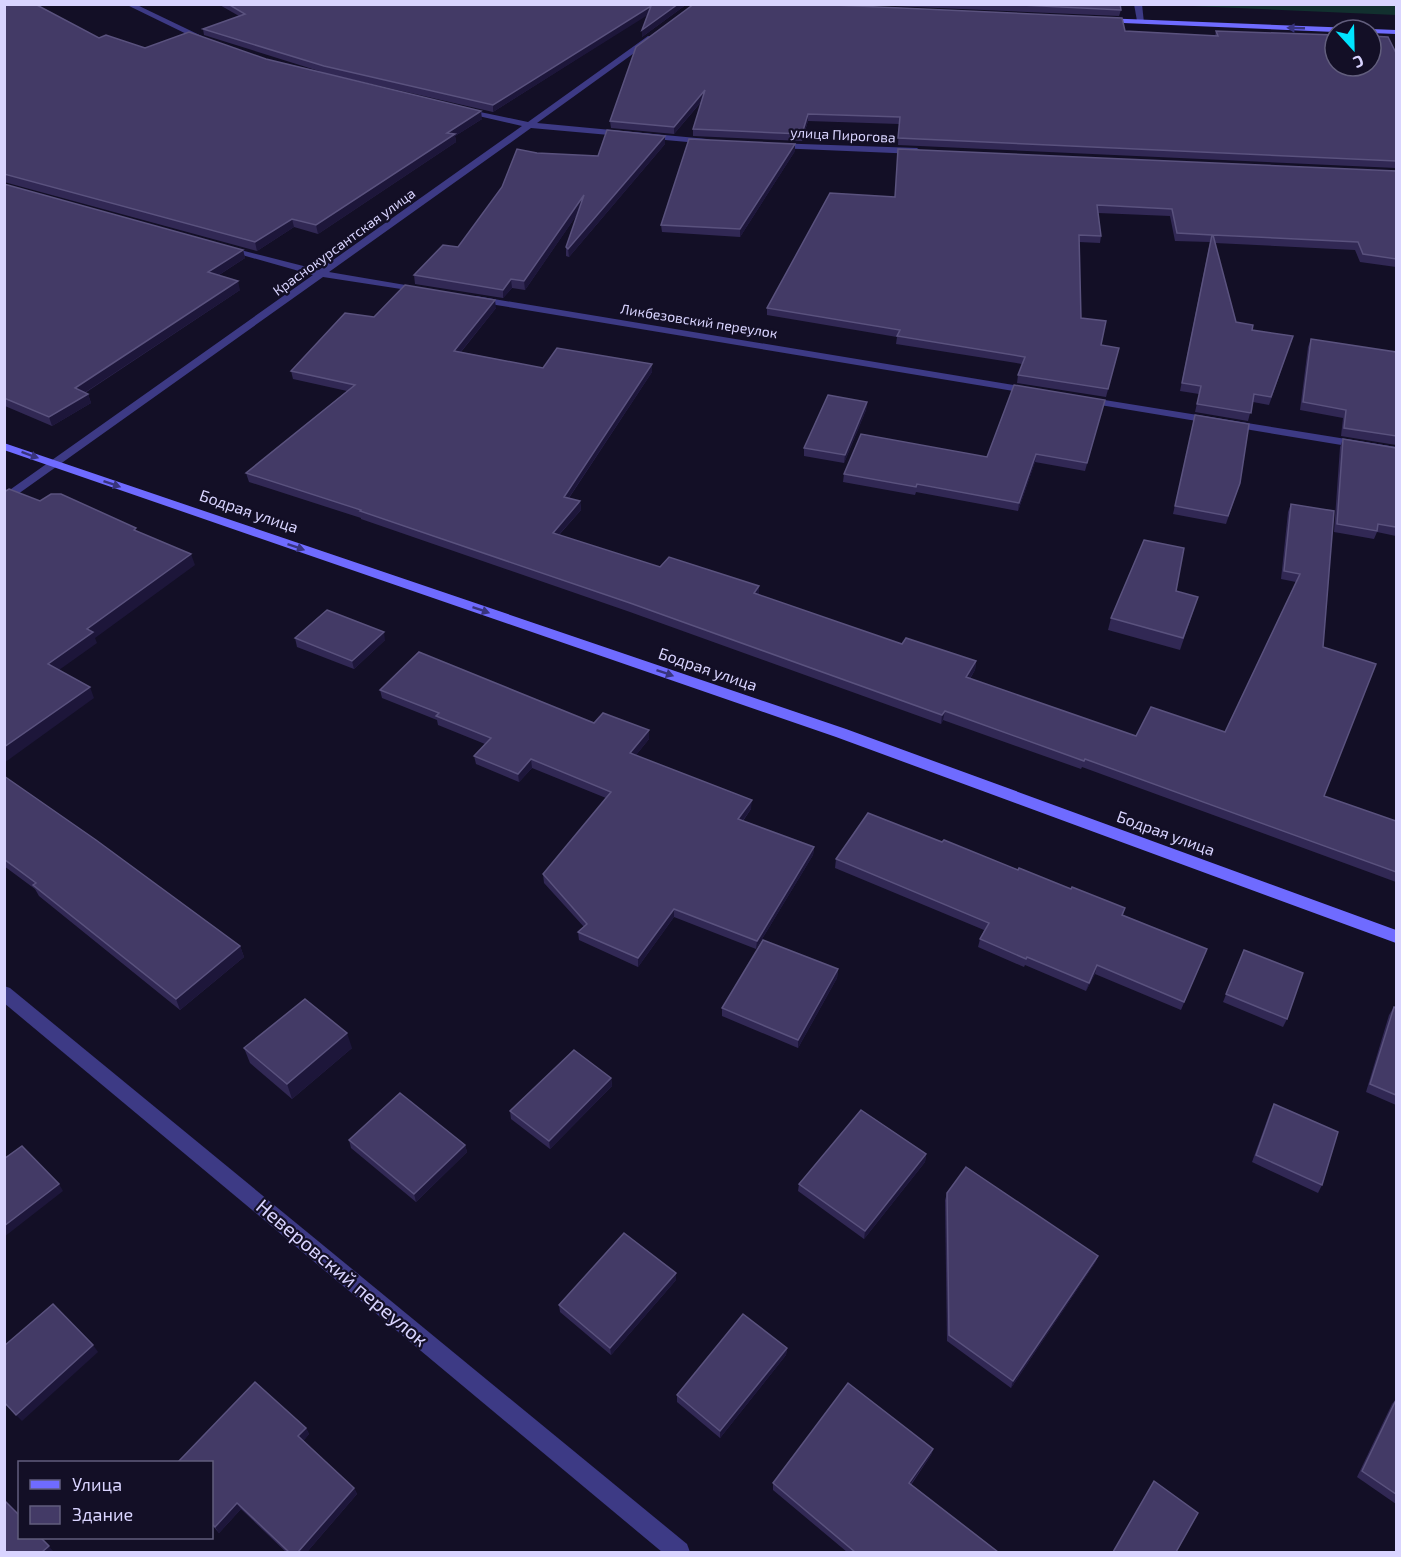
<svg xmlns="http://www.w3.org/2000/svg" width="1401" height="1557" font-family="'Exo 2',sans-serif">
  <style>
    .green { fill: #12302f }
    .lines { fill: none; stroke-linecap: round; stroke-linejoin: round }
    .street { fill: #3d3a85; fill-rule: evenodd }
    .secondary { fill: #6f6bff; fill-rule: evenodd }
    .wall { fill: #312854 }
    .shaded-wall { fill: #1d163a }
    .building { fill: #433a66; stroke: #5a527e; stroke-width: 1.5 }
    .oneway { fill: #38347d }
    .labels { text-anchor: middle; stroke-width: 4.5; stroke-linejoin: round; paint-order: stroke }
    .far-street-label { font-size: 14px; fill: #d9d4ff; stroke: #130f26 }
    .street-label { font-size: 16px; fill: #d9d4ff; stroke: #130f26 }
    .near-street-label { font-size: 20px; fill: #d9d4ff; stroke: #130f26 }
  </style>
  <rect width="100%" height="100%" fill="#130f26"/>
  <!-- green -->
  <path class="green" d="M1396,4V15L1169,5V4Z"/>
  <g class="lines">
    <!-- street -->
    <g class="street">
      <path d="M125,4H135L210,40L203,42Z"/>
      <path d="M1134,4H1142L1144,23L1137,21Z"/>
      <path d="M648,36L655,38L537,123L707,139L710,140V144L531,128L329,272L423,288L427,289V293L323,277L4,504V494L313,275L221,249V245L319,270L522,126L461,112V108L528,122Z"/>
      <path d="M773,143L917,148L921,151L917,154L776,148L773,147Z"/>
      <path d="M476,296L1032,388L1038,391L1032,394L472,301L471,299Z"/>
      <path d="M1086,397L1396,447V454L1082,402L1080,400Z"/>
      <path d="M4,986L10,988L687,1544L690,1552H662L4,1003Z"/>
    </g>
    <!-- secondary -->
    <g class="secondary">
      <path d="M1102,18L1354,28L1358,30L1335,32L1099,22L1098,20Z"/>
      <path d="M1371,29L1396,30V34L1371,33V30H1368Z"/>
      <path d="M4,443L846,729L1396,930V943L836,737L4,450Z"/>
    </g>
  </g>
  <!-- wall -->
  <g class="wall">
    <path d="M4,4L99,38L145,48L266,59L322,72L204,35L203,29L239,16L218,4H687L642,37L648,14L493,112L341,77L482,119L455,136L456,142L318,234L294,227L257,251L4,182Z"/>
    <path d="M694,4L1125,31L1215,36L1216,31L1396,53V168L898,145L899,124L808,121L802,141L693,136V129L702,101L674,134L611,128L610,121Z"/>
    <path d="M845,4H1120L1121,10L1119,16Z"/>
    <path d="M665,144L569,257L566,256V247L578,213L525,290L512,288L503,298L415,284L414,275L458,247L537,153L598,156Z"/>
    <path d="M795,151L740,237L662,232L661,225Z"/>
    <path d="M1396,171V267L1360,262L1355,250L1215,243L1236,322L1252,330L1293,336L1269,405L1253,402L1248,421L1195,412L1199,394L1180,391L1210,242L1175,241L1170,216L1098,213L1101,236L1100,243L1079,242L1081,318L1101,345L1117,356L1106,397L1017,383L1018,375L1022,364L896,344L897,337L767,315V308L895,197Z"/>
    <path d="M4,184L243,250L245,258L219,275L240,290L85,393L88,394L91,403L52,426L5,406L4,407Z"/>
    <path d="M496,308L461,352L543,368L652,364V372L569,498L580,501L581,510L559,535L660,567L759,595L902,644L976,661L975,670L970,679L1136,736L1225,732L1296,582L1281,579L1288,512L1291,504L1323,647L1324,796L1396,821V882L1082,767L1081,769L943,720L941,724L630,612L361,519V518L249,482L246,473L347,391L293,379L291,371L374,317Z"/>
    <path d="M1311,339L1396,352V445L1341,436L1343,418L1300,410L1308,347Z"/>
    <path d="M1105,400L1085,471L1035,462L1018,511L916,492L915,495L843,482L844,474L987,457Z"/>
    <path d="M867,402L866,410L844,463L804,456V448Z"/>
    <path d="M1195,415L1240,483L1226,524L1173,514Z"/>
    <path d="M1343,439L1396,448V536L1377,532L1374,539L1334,532L1340,447Z"/>
    <path d="M1176,591L1194,609L1180,650L1108,630L1111,618Z"/>
    <path d="M295,638L385,640L354,669L297,647Z"/>
    <path d="M380,690L594,723L649,730V739L636,755L751,809L743,821L814,847L813,855L756,949L674,917L638,967L579,940L578,932L584,927L544,883L543,874L606,798L532,768L519,782L476,764L474,756L485,744L438,725L437,720L382,698Z"/>
    <path d="M4,776L240,946L244,957L180,1010L39,896L35,889L4,866Z"/>
    <path d="M942,842L1125,908L1123,915L1207,949L1181,1010L1095,974L1086,991L1025,965L1024,967L978,947L980,939L984,930L835,868L836,859Z"/>
    <path d="M1244,950L1287,1019L1283,1027L1223,1002Z"/>
    <path d="M838,969L837,978L798,1048L722,1016V1008Z"/>
    <path d="M1394,1007L1396,1008V1105L1366,1092L1389,1015Z"/>
    <path d="M244,1048H352L292,1099L250,1063Z"/>
    <path d="M611,1078L612,1086L550,1149L511,1119L510,1111Z"/>
    <path d="M1274,1104L1322,1185L1318,1193L1252,1162L1270,1112Z"/>
    <path d="M349,1140L465,1145L467,1152L416,1202L351,1148Z"/>
    <path d="M926,1154L925,1162L864,1239L798,1191L799,1184Z"/>
    <path d="M947,1193L1098,1256L1095,1263L1011,1388L947,1341L945,1200Z"/>
    <path d="M676,1280L611,1355L560,1312L559,1305Z"/>
    <path d="M787,1348L786,1355L720,1438L677,1402V1395Z"/>
    <path d="M1396,1399V1504L1357,1477L1392,1404Z"/>
    <path d="M306,1428L309,1434L303,1441L354,1488L357,1494L307,1552H286L241,1509L219,1533L212,1525V1462Z"/>
    <path d="M933,1449L931,1455L911,1485L998,1552H847L773,1490V1483Z"/>
  </g>
  <!-- shaded-wall -->
  <g class="shaded-wall">
    <path d="M678,4H687L642,37V30Z"/>
    <path d="M651,6V13L493,112V105Z"/>
    <path d="M705,90V97L674,134V127Z"/>
    <path d="M481,111L482,119L455,136L456,142L318,234L316,225L447,133Z"/>
    <path d="M808,114V121L802,141V134Z"/>
    <path d="M665,136V144L569,257L568,249Z"/>
    <path d="M795,144V151L740,237V229Z"/>
    <path d="M584,195L585,203L525,290L524,281Z"/>
    <path d="M292,219L294,227L257,251L255,242Z"/>
    <path d="M243,250L245,258L211,280L208,272Z"/>
    <path d="M511,279L512,288L503,298V290Z"/>
    <path d="M238,281L240,290L78,397L75,388Z"/>
    <path d="M495,300L496,308L455,359L454,351Z"/>
    <path d="M652,364V372L564,505V497Z"/>
    <path d="M88,394L91,403L52,426L49,417Z"/>
    <path d="M867,402L866,410L844,463L845,455Z"/>
    <path d="M1036,454L1035,462L1018,511L1019,503Z"/>
    <path d="M580,501L581,510L553,541V533Z"/>
    <path d="M191,554L195,565L95,638L97,643L52,675L48,664L87,629Z"/>
    <path d="M759,586V595L754,593Z"/>
    <path d="M384,632L385,640L354,669L352,661Z"/>
    <path d="M976,661L975,670L965,686L966,677Z"/>
    <path d="M90,687L94,698L4,763V747Z"/>
    <path d="M945,711L943,720L941,724L942,715Z"/>
    <path d="M649,730V739L631,761L630,753Z"/>
    <path d="M531,759L532,768L519,782L518,774Z"/>
    <path d="M752,800L751,809L738,827V819Z"/>
    <path d="M814,847L813,855L756,949L757,941Z"/>
    <path d="M674,909V917L638,967V958Z"/>
    <path d="M240,946L244,957L180,1010L176,999Z"/>
    <path d="M1097,965L1095,974L1086,991L1089,983Z"/>
    <path d="M838,969L837,978L798,1048V1040Z"/>
    <path d="M347,1033L352,1048L292,1099L287,1084Z"/>
    <path d="M611,1078L612,1086L550,1149L549,1141Z"/>
    <path d="M465,1145L467,1152L416,1202L414,1194Z"/>
    <path d="M926,1154L925,1162L864,1239L865,1231Z"/>
    <path d="M59,1184L63,1191L4,1237V1226Z"/>
    <path d="M1098,1256L1095,1263L1011,1388L1013,1381Z"/>
    <path d="M676,1273V1280L611,1355L610,1348Z"/>
    <path d="M93,1345L98,1352L22,1421L16,1415Z"/>
    <path d="M787,1348L786,1355L720,1438V1431Z"/>
    <path d="M306,1428L309,1434L302,1443L298,1436Z"/>
    <path d="M933,1449L931,1455L907,1489L909,1483Z"/>
    <path d="M354,1488L357,1494L307,1552H298Z"/>
    <path d="M237,1503L241,1509L219,1533L215,1527Z"/>
    <path d="M41,1538L54,1552H42Z"/>
  </g>
  <!-- building -->
  <g class="building">
    <path d="M4,4H35L99,38L106,35L145,48L189,32L266,59L481,111L447,133L455,134L316,225L292,219L255,242L4,174Z"/>
    <path d="M228,4H678L642,30L651,6L493,105L324,66L203,29L245,14Z"/>
    <path d="M694,4H812L1122,18L1125,31L1218,36L1216,31L1335,35V66H1371V36L1388,37L1396,53V161L898,138L900,117L808,114L802,134L693,129L705,90L674,127L610,121L636,47Z"/>
    <path d="M999,4H1120L1121,10Z"/>
    <path d="M607,130L665,136L568,249L566,247L584,195L524,281L511,279L503,290L414,275L443,245L458,247L502,187L517,149L537,153L598,156Z"/>
    <path d="M689,139L795,144L740,229L661,225Z"/>
    <path d="M898,149L1396,171V259L1363,254L1358,242L1213,235L1236,322L1253,325L1252,330L1293,336L1271,397L1254,394L1251,413L1197,404L1201,386L1182,383L1212,235L1177,233L1172,209L1097,205L1101,236L1079,235L1081,318L1106,321L1101,345L1119,348L1108,389L1018,375L1025,357L897,336L900,330L767,308L830,193L895,197Z"/>
    <path d="M4,184L243,250L208,272L238,281L75,388L88,394L49,417L4,398Z"/>
    <path d="M405,285L495,300L454,351L543,368L557,348L652,364L564,497L580,501L553,533L660,567L669,557L759,586L754,593L902,644L906,638L976,661L966,677L1136,736L1151,707L1225,732L1300,574L1284,571L1291,504L1334,511L1323,647L1376,664L1324,796L1396,821V872L1085,759L1084,761L945,711L942,715L630,603L360,511L361,510L246,473L355,385L291,371L345,313L374,317Z"/>
    <path d="M1311,339L1396,352V436L1344,428L1346,410L1303,402Z"/>
    <path d="M1014,385L1105,400L1087,463L1036,454L1019,503L917,484L916,487L844,474L861,434L987,457Z"/>
    <path d="M828,395L867,402L845,455L804,448Z"/>
    <path d="M1195,415L1249,424L1240,483L1228,516L1175,506Z"/>
    <path d="M1343,439L1396,448V527L1378,524L1377,531L1337,524Z"/>
    <path d="M9,489L40,501L51,494H61L136,528L134,530L191,554L87,629L93,632L48,664L90,687L4,747V492Z"/>
    <path d="M1144,540L1184,548L1176,591L1198,597L1183,638L1111,618Z"/>
    <path d="M327,610L384,632L352,661L295,638Z"/>
    <path d="M419,652L594,723L603,713L649,730L630,753L752,800L738,819L814,847L757,941L674,909L638,958L578,932L587,924L543,874L611,792L531,759L518,774L474,756L491,738L436,716L439,713L380,690Z"/>
    <path d="M4,776L96,840L240,946L176,999L33,885L36,883L4,859Z"/>
    <path d="M868,813L942,842L944,840L1018,870L1019,868L1071,889L1072,887L1125,908L1122,915L1207,949L1184,1002L1097,965L1089,983L1027,957L1026,959L980,939L989,923L836,859Z"/>
    <path d="M763,940L838,969L798,1040L722,1008Z"/>
    <path d="M1244,950L1303,973L1287,1019L1226,994Z"/>
    <path d="M305,999L347,1033L287,1084L244,1048Z"/>
    <path d="M1394,1007L1396,1008V1095L1370,1084Z"/>
    <path d="M574,1050L611,1078L549,1141L510,1111Z"/>
    <path d="M400,1093L465,1145L414,1194L349,1140Z"/>
    <path d="M1274,1104L1338,1132L1322,1185L1256,1155Z"/>
    <path d="M861,1110L926,1154L865,1231L799,1184Z"/>
    <path d="M22,1146L59,1184L4,1226V1159Z"/>
    <path d="M966,1167L1098,1256L1013,1381L949,1335L947,1193Z"/>
    <path d="M624,1233L676,1273L610,1348L559,1305Z"/>
    <path d="M53,1304L93,1345L16,1415L4,1402V1346Z"/>
    <path d="M743,1314L787,1348L720,1431L677,1395Z"/>
    <path d="M255,1382L306,1428L298,1436L354,1488L298,1552H289L237,1503L215,1527L212,1524V1462H178Z"/>
    <path d="M848,1383L933,1449L909,1483L998,1552H855L773,1483Z"/>
    <path d="M1396,1400V1494L1362,1471Z"/>
    <path d="M1154,1481L1198,1513L1176,1552H1113Z"/>
    <path d="M4,1500L20,1516V1538H41L49,1546L42,1552H4Z"/>
  </g>
  <!-- one-way arrows -->
  <defs><path id="oneway-solid" d="M-6-.8H1V-3.2L6.5 0L1 3.2V.8H-6Z" transform="scale(1.5)"/></defs>
  <g class="oneway">
    <use href="#oneway-solid" transform="translate(1296 28) rotate(-178)"/>
    <use href="#oneway-solid" transform="translate(30 455) rotate(20)"/>
    <use href="#oneway-solid" transform="translate(112 484) rotate(19)"/>
    <use href="#oneway-solid" transform="translate(296 547) rotate(19)"/>
    <use href="#oneway-solid" transform="translate(481 610) rotate(19)"/>
    <use href="#oneway-solid" transform="translate(665 673) rotate(19)"/>
  </g>
  <g class="labels">
    <!-- far-street labels -->
    <g class="far-street-label">
      <text transform="translate(843 135) rotate(3)" y="5">улица Пирогова</text>
      <text transform="translate(344 242) rotate(-36)" y="5">Краснокурсантская улица</text>
      <text transform="translate(699 321) rotate(9)" y="5">Ликбезовский переулок</text>
    </g>
    <!-- street labels -->
    <g class="street-label">
      <text transform="translate(249 511) rotate(19)" y="6">Бодрая улица</text>
      <text transform="translate(708 669) rotate(19)" y="6">Бодрая улица</text>
      <text transform="translate(1166 833) rotate(20)" y="6">Бодрая улица</text>
    </g>
    <!-- near-street labels -->
    <g class="near-street-label">
      <text transform="translate(342 1273) rotate(40)" y="7">Неверовский переулок</text>
    </g>
  </g>
  <!-- border -->
  <rect width="1401" height="1557" fill="none" stroke="#d9d4ff" stroke-width="12"/>
  <!-- legend -->
  <rect x="18" y="1461" width="195" height="78" fill="#130f26" stroke="#625e7d" stroke-width="1.5"/>
  <rect x="30" y="1480" width="30" height="9" fill="#6f6bff" stroke="#625e7d" stroke-width="1.5"/>
  <text x="72" y="1491" font-size="18" fill="#d9d4ff">Улица</text>
  <rect x="30" y="1506" width="30" height="18" fill="#433a66" stroke="#625e7d" stroke-width="1.5"/>
  <text x="72" y="1521" font-size="18" fill="#d9d4ff">Здание</text>
  <!-- north arrow -->
  <g transform="translate(1353 48) rotate(158)"><circle r="28" fill="#130f26" stroke="#625e7d" stroke-width="1.5"/>
  <path d="M0-4.5L10 22L0 15L-10 22Z" fill="#00e5ff"/>
  <text y="-9" font-size="16" font-weight="bold" text-anchor="middle" fill="#d9d4ff">С</text>
  </g>
</svg>
